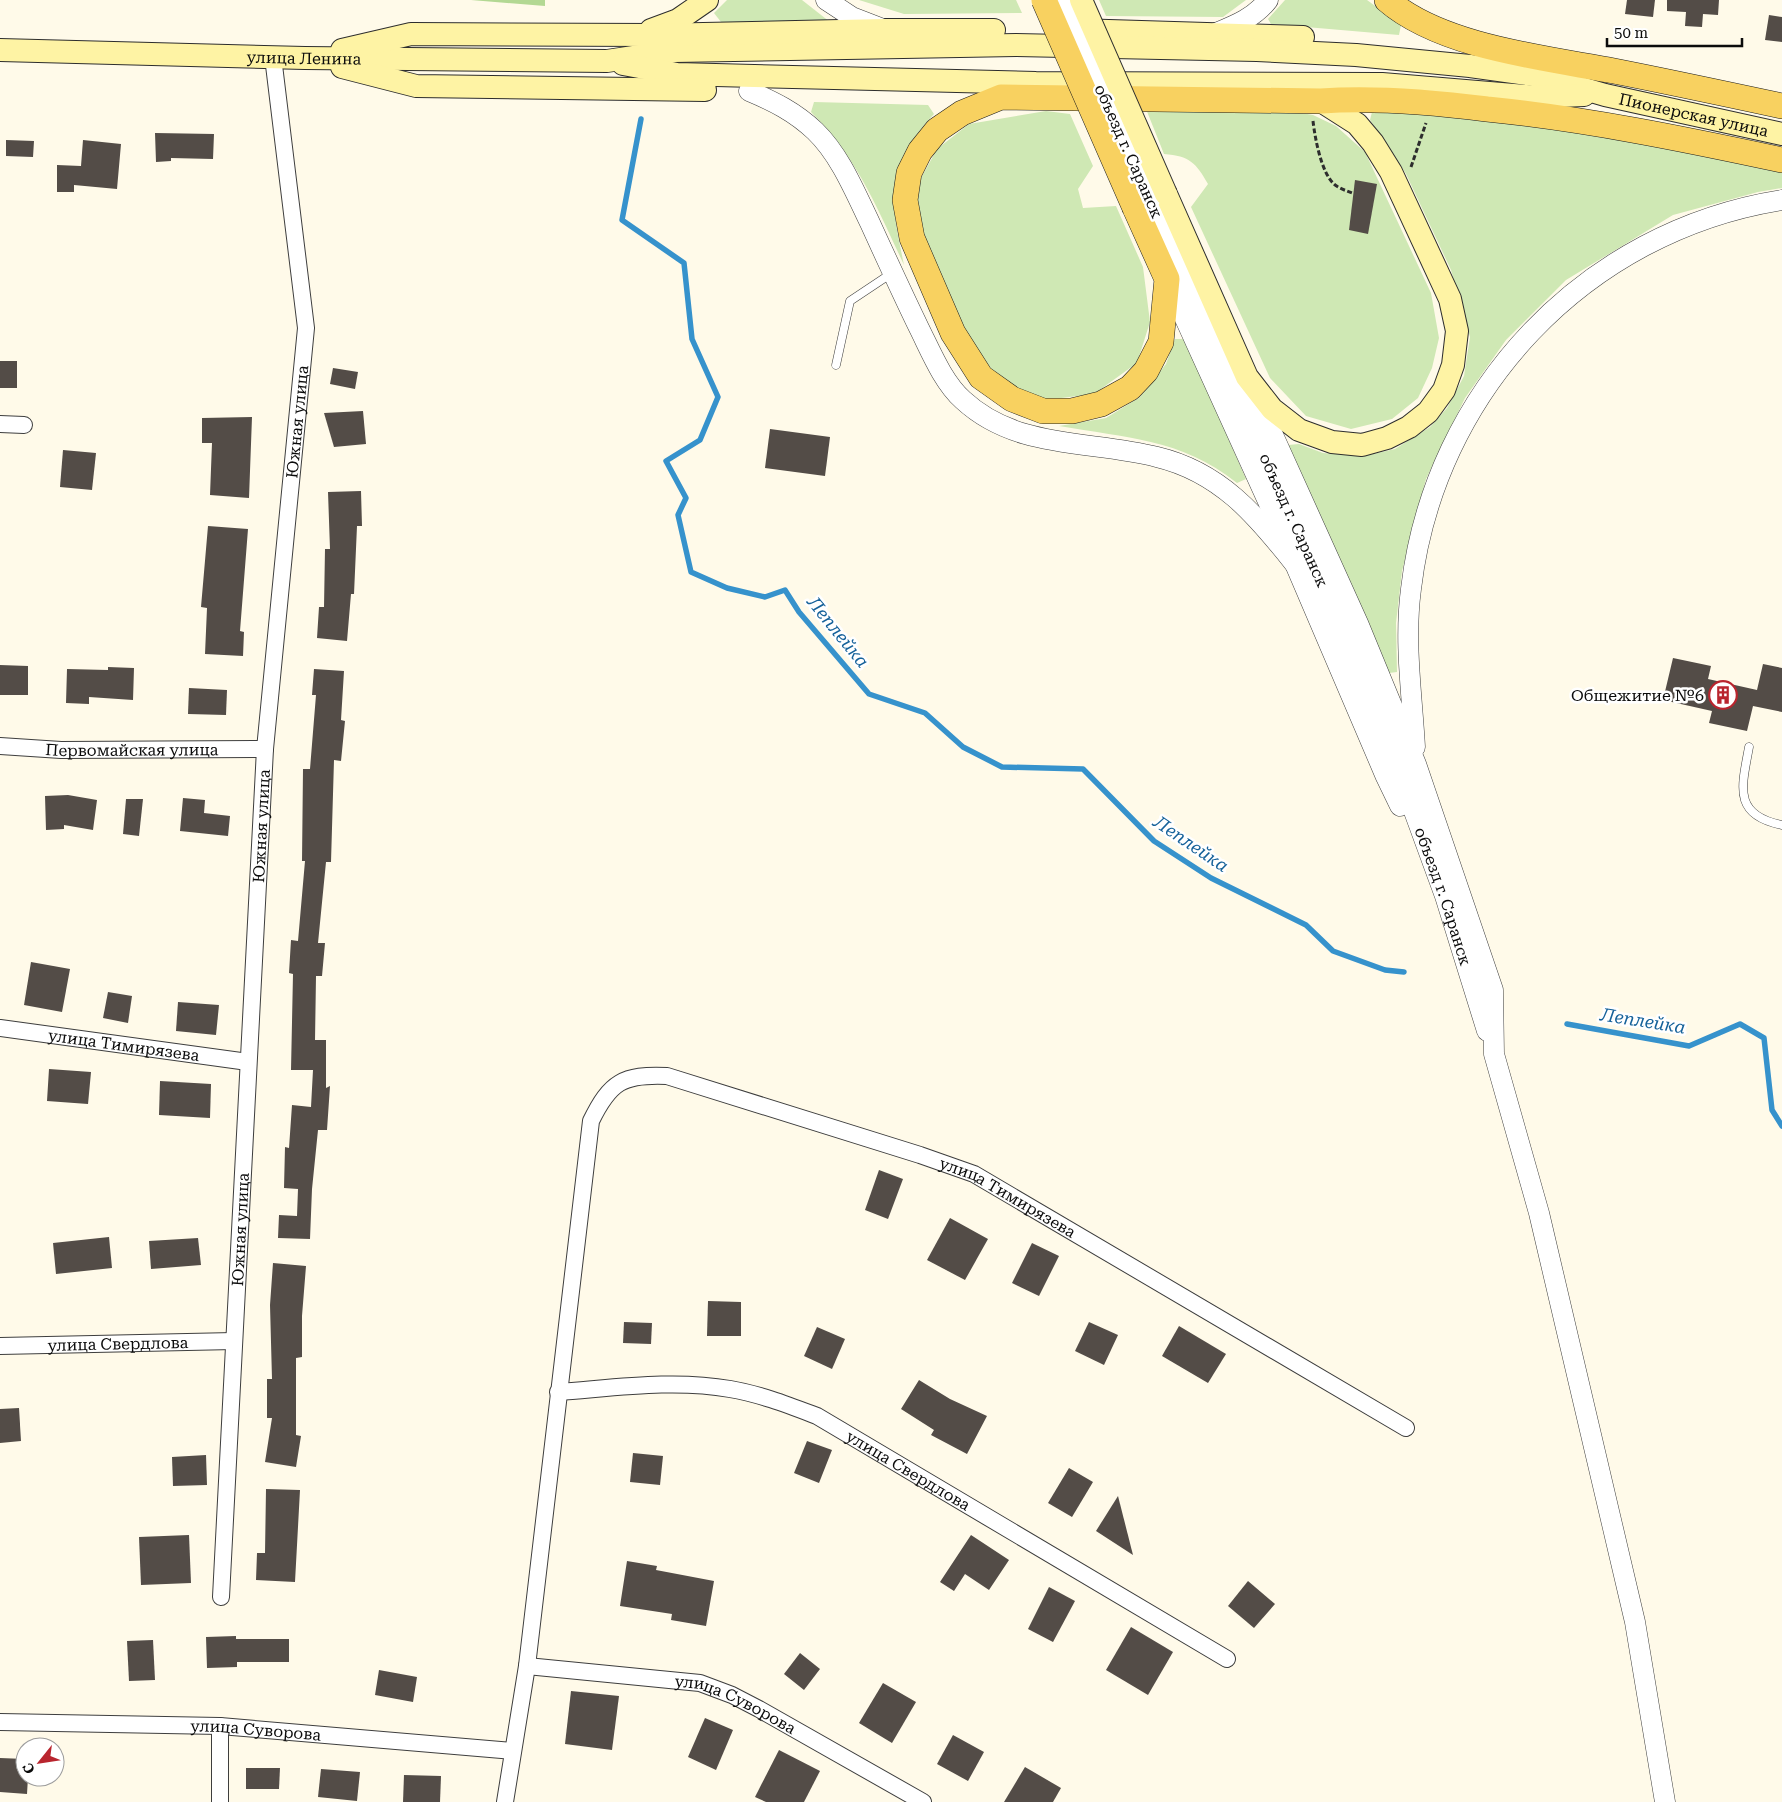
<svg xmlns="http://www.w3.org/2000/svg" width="1782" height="1802" font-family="'Roboto Serif',serif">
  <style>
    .green { fill: #cfe8b4 }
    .forest { fill: #b3d893 }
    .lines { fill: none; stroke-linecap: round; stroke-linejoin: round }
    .stream { stroke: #3692cc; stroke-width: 5.5 }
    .building { fill: #534c47 }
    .service-casing { stroke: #3e3e3e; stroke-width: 9 }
    .minor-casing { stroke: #3e3e3e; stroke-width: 18 }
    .tertiary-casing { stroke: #3e3e3e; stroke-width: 21 }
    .secondary-casing { stroke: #2d2d2d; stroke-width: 24 }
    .primary-casing { stroke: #1c1c1c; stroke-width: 26 }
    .path { stroke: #2d2d2d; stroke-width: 3; stroke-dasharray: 5 2.5; stroke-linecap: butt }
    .service { stroke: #fff; stroke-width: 8 }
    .minor { stroke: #fff; stroke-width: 16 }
    .tertiary { stroke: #fff; stroke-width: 20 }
    .secondary { stroke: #fef3a4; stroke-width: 22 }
    .primary { stroke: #f8d160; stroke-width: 25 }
    .tertiary-bridge-casing { stroke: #3e3e3e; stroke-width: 21; stroke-linecap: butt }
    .secondary-bridge-casing { stroke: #2d2d2d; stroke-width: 24; stroke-linecap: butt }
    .primary-bridge-casing { stroke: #1c1c1c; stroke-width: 26; stroke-linecap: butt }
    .tertiary-bridge { stroke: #fff; stroke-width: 20 }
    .secondary-bridge { stroke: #fef3a4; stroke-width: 22 }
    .primary-bridge { stroke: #f8d160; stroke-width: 25 }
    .labels { text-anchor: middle; stroke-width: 5; stroke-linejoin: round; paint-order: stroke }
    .street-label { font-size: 16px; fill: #0b0b0b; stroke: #fff }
    .poi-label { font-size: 16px; fill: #0b0b0b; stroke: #fff; text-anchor: end }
    .water-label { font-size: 18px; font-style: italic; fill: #16629a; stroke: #fff }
  </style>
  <rect width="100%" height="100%" fill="#fffae9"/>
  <!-- green -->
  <g class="green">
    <path d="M727,0H802L830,22H721L714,13Z"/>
    <path d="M859,0H1016L1022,13L904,14Z"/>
    <path d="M1099,0H1246L1223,17L1106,16Z"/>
    <path d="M1285,0H1367L1401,25L1399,35L1271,24L1268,19Z"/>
    <path d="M814,102L928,105L934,114C884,168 890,198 904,265C878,209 856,156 811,112Z"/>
    <path d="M1146,109H1278L1313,115L1336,126L1365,152L1431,293L1439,338L1432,368L1418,398L1392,419L1351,429L1306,416L1270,378L1191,207L1208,184C1196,163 1190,156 1164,154Z"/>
    <path d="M1046,111L1070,114L1093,166L1078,189L1083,208L1116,206L1143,267L1150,322L1137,363L1094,394L1045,400L1001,381L965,335L924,238L915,189L937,149L969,124Z"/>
    <path d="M1372,112C1510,115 1648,143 1782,171V188L1758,192L1673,215L1566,280L1506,340L1465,398L1426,479L1402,571L1396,623L1397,672L1389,673L1288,445L1299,444L1323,453L1364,456L1395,449L1430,427L1447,408L1464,376L1470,337L1451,270L1406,174L1370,120Z"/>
    <path d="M1175,339H1185L1246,479L1237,483C1180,438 1126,438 1059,426L1106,418L1140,397L1166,364Z"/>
  </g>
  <!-- forest -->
  <path class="forest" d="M471,0H545V6Z"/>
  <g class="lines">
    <!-- stream -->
    <g class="stream">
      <path d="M641,119L622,220L684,263L692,339L718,397L700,440L666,461L686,498L678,515L691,572L727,588L765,597L785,590L799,612L869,694L925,713L963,747L1002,767L1083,769L1154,841L1211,878L1306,925L1333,951L1385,970L1404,972"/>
      <path d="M1567,1024L1689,1046L1740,1024L1764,1038L1772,1110L1782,1126"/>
    </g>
  </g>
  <!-- building -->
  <g class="building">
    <path d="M1627,0H1655L1653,17L1625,14Z"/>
    <path d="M1667,0H1719L1718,15L1703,14L1702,27L1685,26L1686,12L1667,11Z"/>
    <path d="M1769,15L1782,17V42L1765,40Z"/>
    <path d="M155,133L214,134L213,159L171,158V161L156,162Z"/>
    <path d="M6,140L34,141L33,157L6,156Z"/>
    <path d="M83,140L121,144L117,189L74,185V192H57V165L81,166Z"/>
    <path d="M1355,180L1377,184L1368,234L1349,230Z"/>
    <rect x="0" y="361" width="17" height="27"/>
    <path d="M333,368L358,372L355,389L330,384Z"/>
    <path d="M363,411L366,444L334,447L324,413Z"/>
    <path d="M252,417L249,498L210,495L212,443H202V418Z"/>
    <path d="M770,429L830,437L825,476L765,468Z"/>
    <path d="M63,450L96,453L92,490L60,487Z"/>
    <path d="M361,491L362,526H357L354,594H351L347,641L317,638L319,607H324L325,549H330L328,492Z"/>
    <path d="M208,526L248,529L240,631L244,632L243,656L205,654L207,608L201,607Z"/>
    <path d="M1673,658L1711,666L1708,679L1757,690L1763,664L1782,668V712L1753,706L1747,731L1709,723L1712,711L1663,700Z"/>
    <path d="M0,665L28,666V695H0Z"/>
    <path d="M108,667L134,668L133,700L89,697V704L66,703L67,669L108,670Z"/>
    <path d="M314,669L344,671L341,720L345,721L341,761L334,760L331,862H326L318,943H325L322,976H316L315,1040H326V1088L330,1086L327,1130H318L312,1189L310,1239L278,1238L279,1215L297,1216L298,1189L284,1188L285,1147L289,1148L292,1105L311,1107L313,1070H291L293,974L289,973L291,940L298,941L305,861H302L303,769H310L316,695H312Z"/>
    <path d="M189,688L227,690L226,715L188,714Z"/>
    <path d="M68,795L97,800L93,830L64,825V829L46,830L45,796Z"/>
    <path d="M183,798L205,800L204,813L230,816L228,836L180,831Z"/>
    <path d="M126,799H143L139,836L123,834Z"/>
    <path d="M31,962L70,969L62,1012L24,1005Z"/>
    <path d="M108,992L132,996L128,1023L103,1018Z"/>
    <path d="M178,1002L219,1005L216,1035L176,1031Z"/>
    <path d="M49,1069L91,1072L88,1104L47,1101Z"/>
    <path d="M160,1081L211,1084L210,1118L159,1115Z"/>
    <path d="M879,1170L903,1179L888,1219L865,1210Z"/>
    <path d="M950,1218L988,1239L965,1280L927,1260Z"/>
    <path d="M109,1237L112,1268L56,1274L53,1243Z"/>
    <path d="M198,1238L201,1265L151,1269L149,1241Z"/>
    <path d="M1032,1243L1059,1256L1039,1296L1012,1283Z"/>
    <path d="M273,1263L306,1266L302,1316V1357L296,1358V1435L301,1436L296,1467L265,1462L272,1418H267V1379H272L270,1305Z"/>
    <path d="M708,1301L741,1302V1336H707Z"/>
    <path d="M624,1322L652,1323L651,1344L623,1343Z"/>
    <path d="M1089,1322L1118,1335L1104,1365L1075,1351Z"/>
    <path d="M1179,1326L1226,1354L1208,1383L1162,1356Z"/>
    <path d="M817,1327L845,1339L832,1369L804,1356Z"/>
    <path d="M919,1380L950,1399L987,1416L967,1454L931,1435L934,1430L901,1409Z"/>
    <path d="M19,1408L21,1441L0,1443V1409Z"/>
    <path d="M807,1441L832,1450L819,1483L794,1473Z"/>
    <path d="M633,1453L663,1456L660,1485L630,1482Z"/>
    <path d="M206,1455L207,1485L173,1486L172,1457Z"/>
    <path d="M1069,1468L1093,1482L1072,1517L1048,1503Z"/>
    <path d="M266,1489L300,1490L295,1582L256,1580L257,1553H265Z"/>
    <path d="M1118,1496L1133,1555L1096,1531Z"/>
    <path d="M189,1535L191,1583L141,1585L139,1537Z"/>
    <path d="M971,1535L1009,1560L989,1590L965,1574L954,1591L940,1582Z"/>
    <path d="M627,1561L657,1566L656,1570L714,1581L706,1626L671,1620L672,1614L620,1606Z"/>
    <path d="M1248,1581L1275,1604L1254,1628L1228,1606Z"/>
    <path d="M1049,1587L1075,1601L1053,1642L1028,1629Z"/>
    <path d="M1131,1627L1173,1652L1148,1695L1106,1670Z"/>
    <path d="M236,1636V1639H289V1662H237V1667L207,1668L206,1637Z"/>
    <path d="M153,1640L155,1680L129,1681L127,1641Z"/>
    <path d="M800,1653L820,1669L804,1690L784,1674Z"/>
    <path d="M379,1670L417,1677L413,1702L375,1695Z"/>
    <path d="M883,1683L916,1702L892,1743L859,1723Z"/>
    <path d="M571,1691L619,1696L612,1750L565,1744Z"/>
    <path d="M705,1718L733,1730L716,1770L688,1757Z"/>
    <path d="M953,1735L984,1752L968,1781L937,1764Z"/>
    <path d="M779,1750L820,1771L804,1802H766L755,1797Z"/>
    <path d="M0,1758L25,1759V1777H28L27,1794L0,1792Z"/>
    <path d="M1025,1767L1061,1788L1053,1802H1004Z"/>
    <path d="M246,1768H280L279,1789H246Z"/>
    <path d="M321,1769L360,1772L357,1801L318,1797Z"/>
    <path d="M404,1775L441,1776L440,1802H403Z"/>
  </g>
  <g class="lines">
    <defs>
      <g id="service">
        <path d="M836,365L850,301L892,273"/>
        <path d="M1749,747C1742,786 1732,815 1782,825"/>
      </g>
      <g id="minor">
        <path d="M0,424L24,425"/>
        <path id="s1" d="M0,746L61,750L265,749"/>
        <path id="s2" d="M0,1028L248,1062"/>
        <path id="s3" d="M0,1346L234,1341"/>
        <path id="s4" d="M558,1392C614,1388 674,1379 730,1389C760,1394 788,1405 817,1416L1227,1659"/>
        <path id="s5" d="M221,1597L265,749L306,328L273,57"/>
        <path id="s6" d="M527,1666L700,1683L732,1695L759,1709L923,1802"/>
        <path id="s7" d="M0,1722L220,1726L512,1751"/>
        <path d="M220,1726V1802"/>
        <path id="s8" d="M505,1802L527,1666L591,1121C610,1082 623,1074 667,1076L920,1155L974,1174L1406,1428"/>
      </g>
      <g id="tertiary">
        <path d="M826,0L852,17L883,29"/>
        <path d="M1216,33C1236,25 1255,17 1268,0"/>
        <path d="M749,91C773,101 795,112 815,131C840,155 855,192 870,223C886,258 902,293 919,328C931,352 943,382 963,400C1017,450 1091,440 1157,457C1220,472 1256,515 1294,563"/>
        <path id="s9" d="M1150,200L1336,613L1397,765L1445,896L1487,1031"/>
        <path d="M1167,279L1271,508L1386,777L1400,806"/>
        <path d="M1254,393L1358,623L1416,764L1493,990L1494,1054L1539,1213L1635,1622L1665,1802"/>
        <path d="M1415,747C1412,694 1404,642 1411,589C1434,391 1585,231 1782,200"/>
      </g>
      <g id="secondary">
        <path d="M651,30L678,20L707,0"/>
        <path d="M1076,30L1303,37"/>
        <path id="s10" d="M0,50L305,58L607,61L674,51L1016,45L1257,50L1356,55L1470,66L1540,76L1605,95L1782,134"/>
        <path d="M342,50L411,34L655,35L885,30H994"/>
        <path d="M623,64L677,74L1036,83L1382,84L1537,97L1584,95"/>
        <path d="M342,67L416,86L705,90"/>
        <path d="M1166,194L1247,377L1272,409L1299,430L1332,442L1362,445L1387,438L1409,427L1428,412L1444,390L1453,365L1457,331L1450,299L1391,172L1373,143L1357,124L1321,101"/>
      </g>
      <g id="primary">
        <path d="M1387,0C1441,47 1545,58 1614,71C1670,82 1726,94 1782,106"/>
        <path d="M1135,208L1167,279L1161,342L1146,371L1130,388L1101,404L1072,411H1043L1012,399L981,377L953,333L912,238L905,200L909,173L920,151L937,130L962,113L1001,97L1321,101C1376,97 1432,102 1487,109C1586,119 1684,139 1782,160"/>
      </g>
    </defs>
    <!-- service casing -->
    <use href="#service" class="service-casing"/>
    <!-- minor casing -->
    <use href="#minor" class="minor-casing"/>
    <!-- tertiary casing -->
    <use href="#tertiary" class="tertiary-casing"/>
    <!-- secondary casing -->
    <use href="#secondary" class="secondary-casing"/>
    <!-- primary casing -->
    <use href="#primary" class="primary-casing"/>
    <!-- path -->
    <g class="path">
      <path d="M1313,121C1315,138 1321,172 1334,184C1338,188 1347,191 1352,193"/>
      <path d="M1411,167L1426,123"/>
    </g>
    <!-- service -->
    <use href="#service" class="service"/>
    <!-- minor -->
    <use href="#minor" class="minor"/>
    <!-- tertiary -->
    <use href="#tertiary" class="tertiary"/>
    <!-- secondary -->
    <use href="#secondary" class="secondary"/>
    <!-- primary -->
    <use href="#primary" class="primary"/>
    <defs>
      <path id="tertiary-bridge" d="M1062,0L1150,200"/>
      <path id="secondary-bridge" d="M1081,0L1166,194"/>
      <path id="primary-bridge" d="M1044,0L1135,208"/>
    </defs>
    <!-- tertiary-bridge casing -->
    <use href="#tertiary-bridge" class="tertiary-bridge-casing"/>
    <!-- secondary-bridge casing -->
    <use href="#secondary-bridge" class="secondary-bridge-casing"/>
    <!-- primary-bridge casing -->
    <use href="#primary-bridge" class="primary-bridge-casing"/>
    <!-- tertiary-bridge -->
    <use href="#tertiary-bridge" class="tertiary-bridge"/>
    <!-- secondary-bridge -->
    <use href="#secondary-bridge" class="secondary-bridge"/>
    <!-- primary-bridge -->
    <use href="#primary-bridge" class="primary-bridge"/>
  </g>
  <!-- icons -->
  <defs>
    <symbol id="building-ring" viewBox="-11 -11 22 22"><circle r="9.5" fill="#fff" stroke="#b9252e" stroke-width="1.5"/><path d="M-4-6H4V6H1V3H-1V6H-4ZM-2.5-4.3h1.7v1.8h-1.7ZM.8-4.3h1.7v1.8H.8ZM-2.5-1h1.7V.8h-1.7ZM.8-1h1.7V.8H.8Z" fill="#b9252e"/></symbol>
  </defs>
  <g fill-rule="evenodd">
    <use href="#building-ring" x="1707" y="679" width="32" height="32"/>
  </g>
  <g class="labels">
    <!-- street labels -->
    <g class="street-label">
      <text dy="6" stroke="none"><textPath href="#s10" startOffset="304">улица Ленина</textPath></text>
      <text dy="6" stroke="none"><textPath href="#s10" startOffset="1701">Пионерская улица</textPath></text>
      <text transform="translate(1129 151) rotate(66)" y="6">объезд г. Саранск</text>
      <text dy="6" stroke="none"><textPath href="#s5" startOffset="1178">Южная улица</textPath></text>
      <text dy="6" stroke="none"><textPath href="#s9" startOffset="351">объезд г. Саранск</textPath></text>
      <text dy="6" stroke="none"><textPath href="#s1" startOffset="132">Первомайская улица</textPath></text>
      <text dy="6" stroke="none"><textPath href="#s5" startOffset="772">Южная улица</textPath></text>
      <text dy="6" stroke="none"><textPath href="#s9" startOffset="756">объезд г. Саранск</textPath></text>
      <text dy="6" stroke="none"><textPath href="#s2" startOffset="125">улица Тимирязева</textPath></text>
      <text dy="6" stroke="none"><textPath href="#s8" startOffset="1146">улица Тимирязева</textPath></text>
      <text dy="6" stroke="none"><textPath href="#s5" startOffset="368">Южная улица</textPath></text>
      <text dy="6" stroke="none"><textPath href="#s3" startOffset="118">улица Свердлова</textPath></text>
      <text dy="6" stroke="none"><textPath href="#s4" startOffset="370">улица Свердлова</textPath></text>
      <text dy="6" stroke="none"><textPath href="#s6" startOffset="214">улица Суворова</textPath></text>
      <text dy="6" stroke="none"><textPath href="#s7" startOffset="256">улица Суворова</textPath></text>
    </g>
    <!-- poi labels -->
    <g class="poi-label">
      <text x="1704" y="701">Общежитие №6</text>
    </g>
    <!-- water labels -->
    <g class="water-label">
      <text transform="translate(838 632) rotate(51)" y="6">Леплейка</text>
      <text transform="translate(1191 844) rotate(34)" y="6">Леплейка</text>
      <text transform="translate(1643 1021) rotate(9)" y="6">Леплейка</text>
    </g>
  </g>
  <!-- north arrow -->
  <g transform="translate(40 1762) rotate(240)"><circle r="24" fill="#ffffff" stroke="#9d9d9d"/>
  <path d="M0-4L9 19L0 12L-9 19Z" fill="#b9252e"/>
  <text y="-8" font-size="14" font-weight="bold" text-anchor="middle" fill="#0b0b0b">С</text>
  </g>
  <!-- scale -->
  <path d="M1607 38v8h135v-8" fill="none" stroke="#0b0b0b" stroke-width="2.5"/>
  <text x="1614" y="38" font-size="15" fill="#0b0b0b" stroke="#ffffff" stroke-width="4" paint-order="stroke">50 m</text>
</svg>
